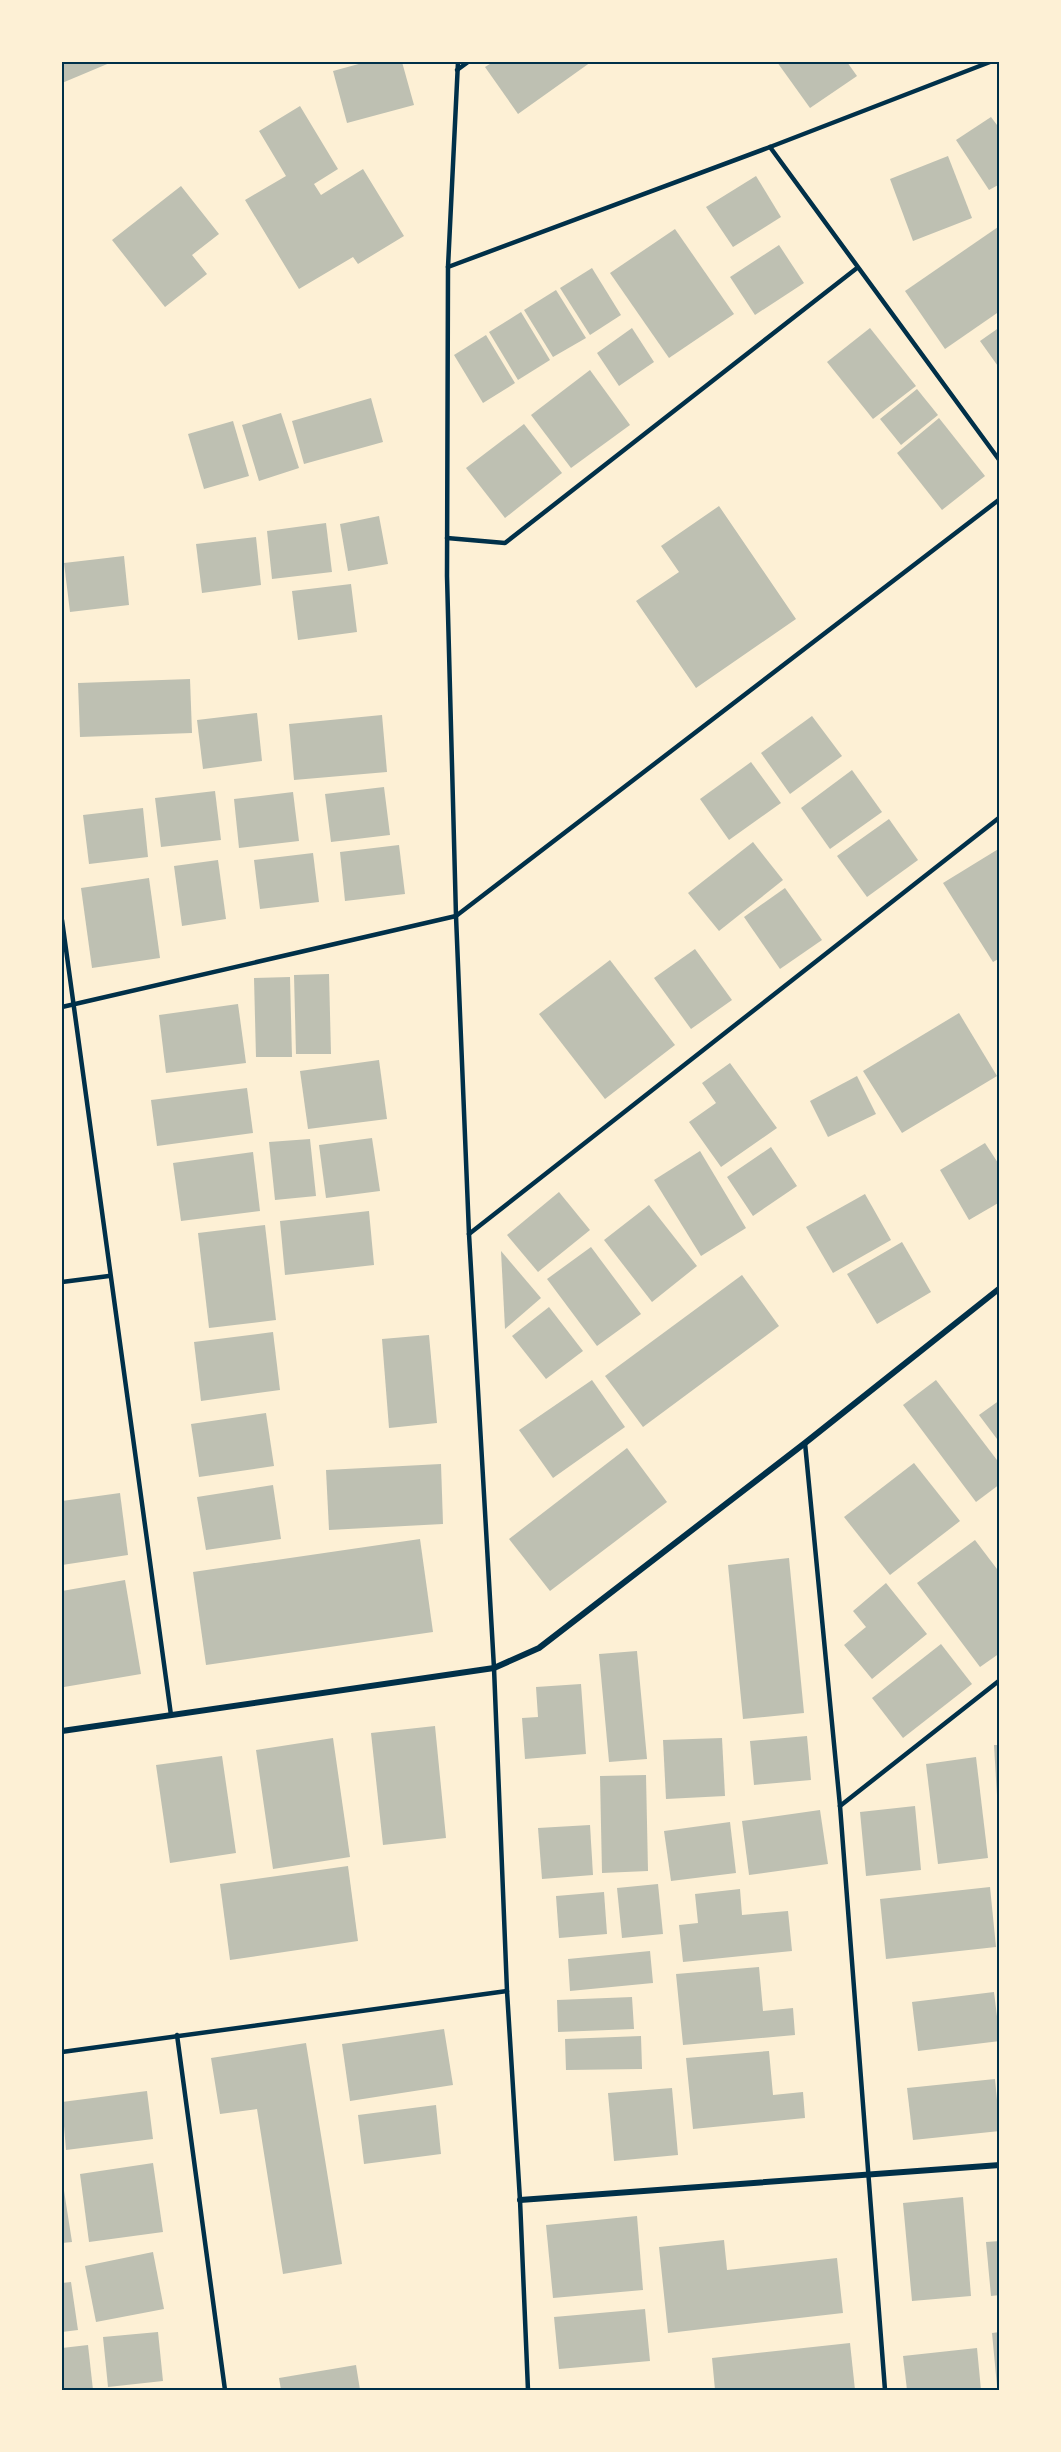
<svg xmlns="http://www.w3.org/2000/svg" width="1061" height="2452" font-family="'Titillium Web',sans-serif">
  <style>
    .building { fill: #bec0b2 }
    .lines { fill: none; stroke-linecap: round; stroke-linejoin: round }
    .service { stroke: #003049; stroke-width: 4.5 }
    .minor { stroke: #003049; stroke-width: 6 }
    .neatline { fill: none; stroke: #003049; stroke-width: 2 }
  </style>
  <rect width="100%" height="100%" fill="#fdf0d5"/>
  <!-- building -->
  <g class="building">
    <path d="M62,62H112L62,83Z"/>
    <path d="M366,62H402L414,105L347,123L333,71Z"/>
    <path d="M493,62H591L518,114L485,67Z"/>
    <path d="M777,62H847L857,76L810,108Z"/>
    <path d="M300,106L338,169L314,184L321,195L363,169L404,236L358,264L353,257L299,289L245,200L286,176L259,131Z"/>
    <path d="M991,117L1000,129V184L989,190L956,140Z"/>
    <path d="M948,156L972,218L913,241L890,179Z"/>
    <path d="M756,176L781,217L733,247L706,207Z"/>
    <path d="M181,186L219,234L192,255L207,274L165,307L112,240Z"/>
    <path d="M998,227L1000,311L945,349L905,291Z"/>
    <path d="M675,229L734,314L669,358L610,273Z"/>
    <path d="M779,245L804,283L755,315L730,277Z"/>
    <path d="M592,268L621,315L590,335L560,288Z"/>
    <path d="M556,290L586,338L553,357L524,310Z"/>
    <path d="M521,312L550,360L518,380L489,332Z"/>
    <path d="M1000,327V369L980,341Z"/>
    <path d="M632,328L654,362L619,386L597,353Z"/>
    <path d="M870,328L916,386L873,419L827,362Z"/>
    <path d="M486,335L515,383L483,403L454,355Z"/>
    <path d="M590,370L630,425L571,468L531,415Z"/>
    <path d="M917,389L938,415L901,445L880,419Z"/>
    <path d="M371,398L383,442L304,464L292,421Z"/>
    <path d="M281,413L299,468L259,481L242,425Z"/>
    <path d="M939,418L985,476L942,510L897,453Z"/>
    <path d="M233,421L249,476L204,489L188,434Z"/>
    <path d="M524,424L562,473L505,518L466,468Z"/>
    <path d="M719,506L796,619L696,688L636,601L679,572L661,546Z"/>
    <path d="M379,516L388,564L348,571L340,524Z"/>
    <path d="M326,523L332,572L272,579L267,531Z"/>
    <path d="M256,537L261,585L202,593L196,544Z"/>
    <path d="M124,556L129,605L70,612L64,563Z"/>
    <path d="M351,584L357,632L298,640L292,591Z"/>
    <path d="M190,679L192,733L80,737L78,683Z"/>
    <path d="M257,713L262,761L203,769L197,720Z"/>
    <path d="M382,715L387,772L294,780L289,724Z"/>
    <path d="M812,716L842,756L790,794L761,753Z"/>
    <path d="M751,762L781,803L729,840L700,799Z"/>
    <path d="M852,770L882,812L830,849L801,808Z"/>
    <path d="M384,787L390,835L331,842L325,794Z"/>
    <path d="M215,791L221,840L161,847L155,798Z"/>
    <path d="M293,792L299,841L239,848L234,799Z"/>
    <path d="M143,808L148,857L89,864L83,815Z"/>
    <path d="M889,819L918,860L867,897L837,856Z"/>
    <path d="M753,842L783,880L719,931L688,893Z"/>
    <path d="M399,845L405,894L345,901L340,852Z"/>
    <path d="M1000,848V958L993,962L943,883Z"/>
    <path d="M313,853L319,902L260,909L254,860Z"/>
    <path d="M218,860L226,919L182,926L174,866Z"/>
    <path d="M149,878L160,958L92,968L81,888Z"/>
    <path d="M785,888L822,940L780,969L744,917Z"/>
    <path d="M695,949L732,1000L691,1029L654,978Z"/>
    <path d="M610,960L675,1045L605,1099L539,1014Z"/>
    <path d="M329,974L331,1054H296L294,975Z"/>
    <path d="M290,977L292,1057H256L254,978Z"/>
    <path d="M238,1004L246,1063L166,1073L159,1015Z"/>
    <path d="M959,1013L997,1076L902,1133L863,1071Z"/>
    <path d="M379,1060L387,1119L308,1129L300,1071Z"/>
    <path d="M730,1063L777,1128L721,1167L689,1122L716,1103L702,1083Z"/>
    <path d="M857,1076L876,1114L828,1137L810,1101Z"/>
    <path d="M247,1088L253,1133L157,1146L151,1100Z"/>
    <path d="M372,1138L380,1191L326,1198L319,1145Z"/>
    <path d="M310,1139L316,1196L275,1200L269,1142Z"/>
    <path d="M985,1143L1000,1166V1202L969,1220L940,1170Z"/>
    <path d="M771,1147L797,1186L753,1216L727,1177Z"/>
    <path d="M700,1151L746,1228L701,1256L654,1180Z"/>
    <path d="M253,1152L260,1211L181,1221L173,1163Z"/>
    <path d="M559,1192L590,1230L538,1272L507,1235Z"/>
    <path d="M865,1194L891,1240L833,1273L806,1227Z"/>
    <path d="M649,1205L697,1266L652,1302L604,1240Z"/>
    <path d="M369,1211L374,1265L285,1275L280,1221Z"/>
    <path d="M265,1225L276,1320L209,1328L198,1233Z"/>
    <path d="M902,1242L931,1292L877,1324L847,1274Z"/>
    <path d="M591,1247L641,1314L597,1346L547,1279Z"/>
    <path d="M501,1251L541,1298L505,1329Z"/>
    <path d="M742,1275L779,1326L643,1427L605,1376Z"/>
    <path d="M549,1307L583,1351L546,1379L512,1336Z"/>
    <path d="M273,1332L280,1390L201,1401L194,1342Z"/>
    <path d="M429,1335L437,1423L389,1428L382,1339Z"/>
    <path d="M592,1380L625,1427L553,1478L519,1430Z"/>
    <path d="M936,1380L1000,1464V1484L976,1502L903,1405Z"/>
    <path d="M1000,1400V1443L979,1415Z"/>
    <path d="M266,1413L274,1466L199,1477L191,1424Z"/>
    <path d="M627,1448L667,1502L550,1591L509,1539Z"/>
    <path d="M914,1463L960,1521L890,1575L844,1517Z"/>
    <path d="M441,1464L443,1524L329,1530L326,1470Z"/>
    <path d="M273,1485L281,1539L206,1550L197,1497Z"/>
    <path d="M120,1493L128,1555L62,1565V1501Z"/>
    <path d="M420,1539L433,1632L206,1665L193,1572Z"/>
    <path d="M975,1540L1000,1573V1653L980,1667L917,1583Z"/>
    <path d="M789,1558L804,1713L743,1719L728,1565Z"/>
    <path d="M125,1580L141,1674L64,1687L62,1673V1591Z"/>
    <path d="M886,1583L927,1634L872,1679L844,1645L866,1627L853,1611Z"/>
    <path d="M941,1644L972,1684L903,1738L872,1698Z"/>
    <path d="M637,1651L647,1759L609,1762L599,1654Z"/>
    <path d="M581,1684L586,1754L525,1759L522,1718L538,1717L536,1687Z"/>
    <path d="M435,1726L446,1838L383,1845L371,1733Z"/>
    <path d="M807,1736L811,1780L754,1785L750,1741Z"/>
    <path d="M333,1738L350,1857L273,1869L256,1750Z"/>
    <path d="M722,1738L725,1796L666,1799L663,1740Z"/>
    <path d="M994,1745H1000V1812H998Z"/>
    <path d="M222,1756L236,1853L170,1863L156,1765Z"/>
    <path d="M976,1757L988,1858L938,1864L926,1764Z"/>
    <path d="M646,1775L648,1871L602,1873L600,1776Z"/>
    <path d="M915,1806L921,1870L866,1876L860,1812Z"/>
    <path d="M820,1810L828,1864L749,1875L742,1821Z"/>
    <path d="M730,1822L736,1873L671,1881L664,1831Z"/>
    <path d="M590,1825L593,1875L542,1879L538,1828Z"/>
    <path d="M348,1866L358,1941L230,1960L220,1884Z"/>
    <path d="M658,1884L663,1934L622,1938L617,1888Z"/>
    <path d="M990,1887L996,1947L886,1959L880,1899Z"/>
    <path d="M740,1889L742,1915L788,1911L792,1951L683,1962L679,1925L698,1923L695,1894Z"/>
    <path d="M604,1892L607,1934L559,1938L556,1896Z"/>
    <path d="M650,1951L653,1983L570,1991L568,1959Z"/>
    <path d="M759,1967L763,2011L793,2008L795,2035L683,2045L676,1974Z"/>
    <path d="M994,1992L1000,2041L918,2051L912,2002Z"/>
    <path d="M632,1997L634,2029L558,2032L557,2000Z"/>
    <path d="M444,2029L453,2085L350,2101L342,2044Z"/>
    <path d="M641,2036L642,2069L566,2070L565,2039Z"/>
    <path d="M306,2043L342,2264L283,2274L257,2109L220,2114L211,2058Z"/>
    <path d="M769,2051L773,2095L803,2092L805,2118L693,2129L686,2058Z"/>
    <path d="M995,2079L1000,2131L913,2140L907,2088Z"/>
    <path d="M672,2088L678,2155L614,2161L608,2093Z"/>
    <path d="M147,2091L153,2139L66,2150L62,2102Z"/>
    <path d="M436,2105L441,2154L364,2164L358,2115Z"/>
    <path d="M153,2163L163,2232L89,2242L80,2174Z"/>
    <path d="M62,2178L72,2242L62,2243Z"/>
    <path d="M963,2197L971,2296L912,2301L903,2203Z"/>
    <path d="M637,2216L643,2290L553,2298L546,2225Z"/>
    <path d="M724,2240L727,2270L837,2258L843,2313L668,2333L659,2247Z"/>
    <path d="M1000,2241V2295L991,2296L986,2242Z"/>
    <path d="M153,2252L164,2309L96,2322L85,2266Z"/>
    <path d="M71,2282L78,2330L62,2332V2283Z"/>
    <path d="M645,2309L650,2361L559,2369L554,2317Z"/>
    <path d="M158,2332L163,2381L108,2387L103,2337Z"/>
    <path d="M1000,2332V2386H997L992,2333Z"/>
    <path d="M850,2343L855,2390H715L712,2358Z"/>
    <path d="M88,2345L93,2390H62V2348Z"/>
    <path d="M977,2348L981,2390H907L903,2356Z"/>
    <path d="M356,2365L360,2390H281L279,2378Z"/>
  </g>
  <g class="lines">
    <!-- service -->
    <g class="service">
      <path d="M458,62L448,267L447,576L456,916L469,1234L494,1668L507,1991L520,2200L528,2390"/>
      <path d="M457,70L468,62"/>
      <path d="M770,147L1000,461"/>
      <path d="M448,267L770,147L990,62"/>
      <path d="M447,538L505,543L857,268"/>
      <path d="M62,920L171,1715"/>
      <path d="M62,1007L456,916L1000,499"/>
      <path d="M469,1234L1000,817"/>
      <path d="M62,1282L109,1276"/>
      <path d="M805,1443L840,1806L885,2390"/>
      <path d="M840,1806L1000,1680"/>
      <path d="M177,2035L225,2390"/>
      <path d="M62,2052L507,1991"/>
    </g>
    <!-- minor -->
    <g class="minor">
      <path d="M62,1731L494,1668L539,1648L805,1443L1000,1288"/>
      <path d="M520,2200L1000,2165"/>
    </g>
  </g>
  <!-- border -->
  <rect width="1061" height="2452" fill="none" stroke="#fdf0d5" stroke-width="126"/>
  <rect x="63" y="63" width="935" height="2326" class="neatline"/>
</svg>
